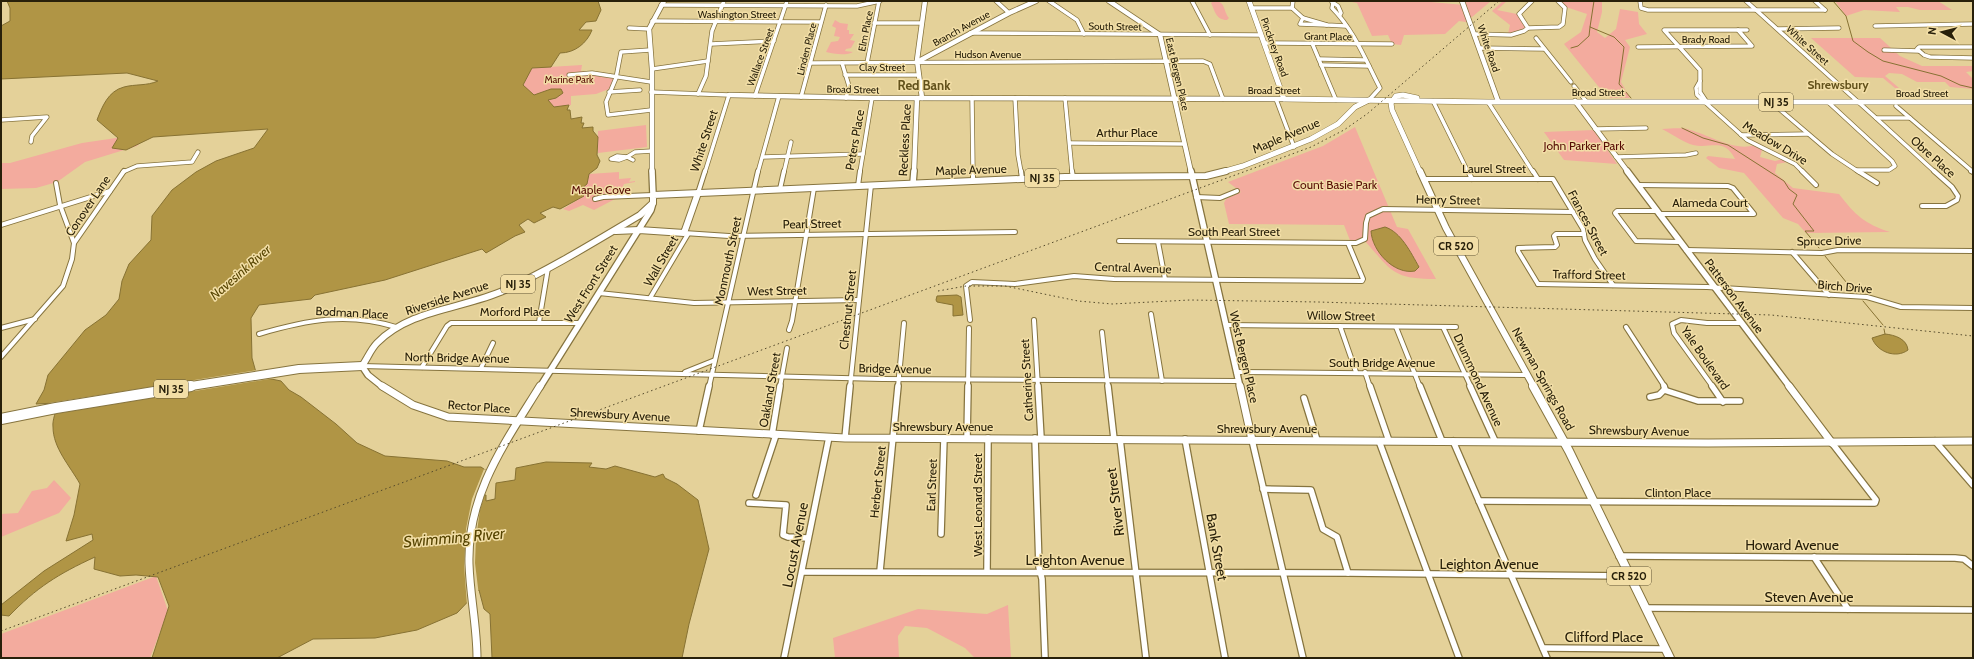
<svg xmlns="http://www.w3.org/2000/svg" width="1974" height="659" font-family="Cabin,sans-serif">
  <style>
    .green { fill: #f3ab9e }
    .water { fill: #b09545; stroke: #877233 }
    .pier { fill: #e4d199 }
    .lines { fill: none; stroke-linecap: round; stroke-linejoin: round }
    .stream { stroke: #877233; stroke-width: 1 }
    .street-far2-casing { stroke: #86743f; stroke-width: 5 }
    .street-far1-casing { stroke: #86743f; stroke-width: 6 }
    .street-casing { stroke: #86743f; stroke-width: 8 }
    .secondary-far2-casing { stroke: #86743f; stroke-width: 6 }
    .secondary-far1-casing { stroke: #86743f; stroke-width: 8 }
    .secondary-casing { stroke: #86743f; stroke-width: 9 }
    .primary-far2-casing { stroke: #86743f; stroke-width: 6 }
    .primary-far1-casing { stroke: #86743f; stroke-width: 8 }
    .primary-casing { stroke: #86743f; stroke-width: 10 }
    .highway-far1-casing { stroke: #86743f; stroke-width: 10 }
    .highway-casing { stroke: #86743f; stroke-width: 12 }
    .street-far2 { stroke: #fff; stroke-width: 3.5 }
    .street-far1 { stroke: #fff; stroke-width: 4 }
    .street { stroke: #fff; stroke-width: 5.5 }
    .secondary-far2 { stroke: #fff; stroke-width: 4.5 }
    .secondary-far1 { stroke: #fff; stroke-width: 5.5 }
    .secondary { stroke: #fff; stroke-width: 7 }
    .primary-far2 { stroke: #fff; stroke-width: 5 }
    .primary-far1 { stroke: #fff; stroke-width: 6 }
    .primary { stroke: #fff; stroke-width: 8 }
    .highway-far1 { stroke: #fff; stroke-width: 8 }
    .highway { stroke: #fff; stroke-width: 10 }
    .rail { stroke: #52482a; stroke-width: 1; stroke-dasharray: 1.5 3; stroke-linecap: butt }
    .labels { text-anchor: middle; stroke-width: 3; stroke-linejoin: round; paint-order: stroke }
    .far-street-label { font-size: 10px; fill: #28200a; stroke: #f2dea6 }
    .far-park-label { font-size: 10px; fill: #570d05; stroke: #f2dea6 }
    .shield { fill: #f2dea6; stroke: #655939; stroke-width: 1 }
    .shield-label { font-size: 11px; font-weight: bold; fill: #28200a }
    .far-quarter-label { font-size: 12px; font-weight: bold; fill: #63521c; stroke: #f2dea6 }
    .street-label { font-size: 12px; fill: #28200a; stroke: #f2dea6 }
    .park-label { font-size: 12px; fill: #570d05; stroke: #f2dea6 }
    .far-district-label { font-size: 13px; font-weight: bold; fill: #63521c; stroke: #f2dea6 }
    .water-label { font-size: 13px; font-style: italic; fill: #574502; stroke: #f2dea6 }
    .near-street-label { font-size: 14px; fill: #28200a; stroke: #f2dea6 }
    .near-water-label { font-size: 16px; font-style: italic; fill: #574502; stroke: #f2dea6 }
  </style>
  <rect width="100%" height="100%" fill="#e4d199"/>
  <!-- green -->
  <g class="green">
    <path d="M1214,1C1226,1 1223,11 1229,18L1227,20C1216,20 1215,11 1211,3Z"/>
    <path d="M1347,1H1420L1464,5L1463,1H1491L1466,22L1459,21L1445,34L1404,35L1401,45L1392,44L1388,35L1372,36L1357,3Z"/>
    <path d="M1503,1H1507L1497,10L1517,14L1526,27L1519,34H1508L1510,25L1492,11Z"/>
    <path d="M1557,1H1602V12L1597,32L1605,38L1616,29L1620,9L1638,12L1639,24L1647,34L1625,40L1630,47L1621,82L1630,98H1610L1598,86L1564,44L1581,32L1587,14L1566,7Z"/>
    <path d="M1835,1H1938L1952,10H1920L1908,7H1896L1900,12L1864,10L1846,16Z"/>
    <path d="M835,20L840,23L848,24L847,30H849V34H854L850,40L855,41L851,48L846,49L845,51L853,52C847,56 833,54 826,52L831,42L838,41L840,37L834,36L836,28L832,26Z"/>
    <path d="M1811,38H1880L1900,56L1922,66H1973V71L1966,72L1973,79V89L1950,87L1945,82H1917L1902,74L1889,73L1885,76L1899,88H1895L1883,78L1855,77Z"/>
    <path d="M582,65L581,71L613,75L614,79L609,89L596,94L571,96V105L554,107L547,100L556,98L562,90L551,89L534,95L523,86L529,72L533,68Z"/>
    <path d="M646,125L647,147L598,153V131Z"/>
    <path d="M1355,127L1397,227L1408,229L1436,279C1392,279 1392,271 1364,240L1351,243L1344,225L1229,224L1224,203L1226,199L1241,192L1228,182L1323,146Z"/>
    <path d="M1662,129C1671,129 1682,127 1690,130C1709,135 1736,152 1754,145L1762,150L1760,157L1775,161L1783,159L1788,162L1777,164L1775,173L1793,188L1839,194C1855,215 1865,224 1890,232L1806,233L1798,224L1783,218L1744,173L1719,168L1706,158L1708,156L1735,159C1724,137 1711,149 1693,145C1683,142 1672,134 1662,129Z"/>
    <path d="M1594,130L1617,164L1564,160L1544,132Z"/>
    <path d="M116,138H145L137,146L85,162L57,182L36,188L1,189V163H10L82,143Z"/>
    <path d="M619,172V179L631,178L629,182L635,181V182L624,184L617,198L594,210L583,205L569,211L563,209L584,196L580,192C581,187 587,181 589,174Z"/>
    <path d="M54,480L71,498L59,513L1,537V514L18,513L32,491L47,488Z"/>
    <path d="M156,576L168,611L150,658H1V634Z"/>
    <path d="M1008,605L1011,658H975L965,648L927,628L905,626L898,636L899,658H835L833,638L918,609L987,614Z"/>
  </g>
  <!-- water -->
  <g class="water">
    <path d="M7,1H598L601,10L596,21L586,22L579,30H592C587,43 575,53 560,53L551,67L532,68L523,85L534,95L551,89H561L563,93L556,98L548,100L554,107L569,105L567,110H570L571,119L582,117L581,123H584L582,128L593,127V131L598,137L597,155L600,161L597,168L589,174L587,184L581,189L580,192L584,196L560,209L553,207L540,213L546,217L534,223L528,219L519,225L525,232L515,236L486,253L482,249L385,280L315,295L311,299L259,305L251,318L252,358L257,376L281,381L289,390L301,397L336,424L357,443L385,456L447,461L464,467H481L491,474L484,495H486V501L495,499L496,483L515,480L516,468L546,462L592,463L589,467L606,469L615,466L655,477L663,474L665,478L677,484L698,500L709,549L689,624L682,658H492L490,614L484,609L479,590L457,613L417,630L375,638L313,639L277,658H152L169,606L158,577L136,575L120,576L94,569L95,557C58,574 36,588 9,616L1,615V605L44,571L93,540L92,534L66,541L74,515L80,484C70,466 53,448 53,427C52,419 57,412 56,403L36,404L44,390L48,375L85,330L106,315L119,299L122,281L129,264L151,240L152,216L172,190L196,172L216,161L254,148L268,129L153,137L126,150L112,148L118,138L97,120C102,107 108,91 124,87C135,84 147,86 158,81L127,73L1,79V26L10,21V8Z"/>
    <path d="M1385,227C1401,232 1411,253 1419,267L1415,271C1394,275 1372,251 1371,231Z"/>
    <path d="M957,295L961,297L963,315L953,316V305L937,302L936,300L937,296Z"/>
    <path d="M1885,334C1895,335 1907,339 1908,350C1896,359 1877,352 1872,338Z"/>
  </g>
  <!-- pier -->
  <g class="pier">
    <path d="M257,370L258,375L275,378L54,414L55,411L48,405L49,403Z"/>
    <path d="M484,469L491,474L480,510L476,538L475,563L479,596L478,593L467,605L464,566L466,529L472,499Z"/>
  </g>
  <g class="lines">
    <!-- stream -->
    <g class="stream">
      <path d="M1594,1L1590,27L1614,37L1624,47L1619,84L1631,98"/>
      <path d="M1833,1L1846,16L1853,41L1868,52L1883,61L1941,76L1960,85L1973,88"/>
      <path d="M1571,48L1578,46L1589,36L1590,27"/>
      <path d="M1682,128L1703,138L1728,145L1784,181L1789,189L1797,195L1793,204L1814,231H1805L1819,248"/>
      <path d="M1825,256L1855,293"/>
      <path d="M1863,301L1883,325"/>
      <path d="M1884,329L1885,334"/>
    </g>
    <defs>
      <g id="street-far2">
        <path d="M996,1L1009,13"/>
        <path d="M1049,1L1077,20L1084,34"/>
        <path d="M1192,1L1210,35"/>
        <path d="M1293,1L1292,8L1303,18L1300,24L1327,25"/>
        <path d="M1640,1L1641,8L1648,10H1825"/>
        <path d="M1746,1L1876,118H1910"/>
        <path d="M1815,1L1825,10"/>
        <path d="M1332,2L1338,6L1341,13L1340,15"/>
        <path d="M1333,3L1332,8C1354,30 1366,61 1380,88L1369,100"/>
        <path d="M661,5L857,6L880,1"/>
        <path d="M1251,8H1292"/>
        <path d="M1303,18L1327,25L1346,26"/>
        <path d="M652,21L821,22"/>
        <path d="M874,23H922"/>
        <path d="M1875,26L1973,24"/>
        <path d="M629,28L649,29"/>
        <path d="M1528,28L1519,14L1532,1"/>
        <path d="M1778,29L1839,28"/>
        <path d="M970,33L1261,35"/>
        <path d="M1474,34L1511,35L1524,31L1528,28L1559,27L1563,24L1565,8L1558,1"/>
        <path d="M1536,38L1571,82"/>
        <path d="M1264,43L1392,44"/>
        <path d="M1312,43L1336,100"/>
        <path d="M711,44L774,41"/>
        <path d="M1638,47L1752,46L1738,30"/>
        <path d="M1973,47H1919L1917,49L1924,55L1930,57L1973,58"/>
        <path d="M1479,48L1544,49"/>
        <path d="M650,50L621,52L616,78L606,102L608,115L651,110"/>
        <path d="M1884,50L1919,51"/>
        <path d="M1319,59L1365,60"/>
        <path d="M810,63L1203,61L1210,64L1223,99"/>
        <path d="M842,63L849,86L846,98"/>
        <path d="M867,63L879,1"/>
        <path d="M1321,65L1369,66"/>
        <path d="M652,69L708,61"/>
        <path d="M569,75L592,73L651,82"/>
        <path d="M845,75H919"/>
        <path d="M1700,81L1696,88L1697,95L1747,140L1795,164L1803,172"/>
        <path d="M1574,86L1586,101"/>
        <path d="M609,92L640,90"/>
        <path d="M651,92L729,95L705,172"/>
        <path d="M698,94L706,76L712,31L724,1"/>
        <path d="M755,96L787,1"/>
        <path d="M801,97L826,5"/>
        <path d="M972,98L973,172"/>
        <path d="M1015,98L1018,155L1021,172"/>
        <path d="M1065,98L1072,172"/>
        <path d="M1276,99L1294,147"/>
        <path d="M1433,101L1468,172"/>
        <path d="M1706,101L1700,92V70L1664,30H1747"/>
        <path d="M1488,102L1533,172"/>
        <path d="M1771,102L1832,154L1859,172"/>
        <path d="M1828,102L1892,161L1895,166L1889,170H1856"/>
        <path d="M1896,106L1973,172"/>
        <path d="M1876,118L1935,172"/>
        <path d="M1,120L47,117L32,136L31,142"/>
        <path d="M1595,129L1646,128"/>
        <path d="M1741,135L1808,134"/>
        <path d="M1070,143L1184,144"/>
        <path d="M617,156L627,157L619,160L611,159Z"/>
        <path d="M627,157L635,152L652,151"/>
        <path d="M627,157L633,160"/>
        <path d="M763,157L863,154"/>
        <path d="M1616,157L1686,155L1696,153"/>
        <path d="M123,172L137,166L192,162L198,152"/>
        <path d="M758,172L779,96"/>
        <path d="M784,172L791,142"/>
        <path d="M860,172L872,98"/>
      </g>
      <g id="street-far1">
        <path d="M973,171V181"/>
        <path d="M1021,171L1022,179"/>
        <path d="M1072,171L1073,177"/>
        <path d="M1468,171L1472,179"/>
        <path d="M1533,171L1538,179"/>
        <path d="M1802,171L1816,185"/>
        <path d="M1858,171L1877,183"/>
        <path d="M1971,171L1973,172"/>
        <path d="M1424,179H1553L1583,229L1585,240L1595,259L1613,285"/>
        <path d="M56,183L60,205L74,243"/>
        <path d="M1638,185L1728,186L1733,188L1754,214H1659"/>
        <path d="M858,186L860,171"/>
        <path d="M780,189L784,171"/>
        <path d="M698,193L705,171"/>
        <path d="M1196,197L1220,198L1237,191"/>
        <path d="M595,199L603,197L653,195"/>
        <path d="M1922,206H1946L1957,200L1958,196L1952,187L1934,171"/>
        <path d="M1657,211H1617L1615,213L1636,241L1680,242"/>
        <path d="M1,225L110,191"/>
        <path d="M684,233L729,236L1015,232"/>
        <path d="M1119,241L1356,243L1365,239L1366,223L1368,216L1383,209L1573,212"/>
        <path d="M1158,242L1165,279"/>
        <path d="M1686,250L1822,253L1838,250L1973,251"/>
        <path d="M1792,252L1829,295"/>
        <path d="M1538,284L1707,287L1867,297L1901,307L1973,308"/>
        <path d="M1538,284L1518,251V248L1555,247L1557,245L1554,236L1556,234H1584"/>
        <path d="M599,293L694,303L859,300"/>
        <path d="M650,298L688,234"/>
        <path d="M1151,314L1162,381"/>
        <path d="M970,320L966,286L972,282L1015,284L1074,276L1114,279L1362,281L1363,279L1348,243"/>
        <path d="M1034,320L1038,387"/>
        <path d="M539,322L548,268"/>
        <path d="M1226,325L1456,327"/>
        <path d="M1340,326L1356,372"/>
        <path d="M1396,327L1420,387"/>
        <path d="M1443,327L1471,387"/>
        <path d="M1626,327L1665,387"/>
        <path d="M1,328L35,319"/>
        <path d="M789,330L792,321L814,188"/>
        <path d="M1102,332L1108,387"/>
        <path d="M259,334C307,320 347,312 396,327"/>
        <path d="M1,357L63,286L72,259L74,243L124,171"/>
        <path d="M362,366L882,379L1238,381"/>
        <path d="M422,367L447,326L451,323H580"/>
        <path d="M481,368L493,343"/>
        <path d="M685,372L715,360"/>
        <path d="M1236,372L1527,375"/>
        <path d="M1365,372L1370,387"/>
        <path d="M709,387L758,171"/>
        <path d="M780,387L787,348"/>
        <path d="M850,387L871,185"/>
        <path d="M898,387L904,323"/>
        <path d="M968,387L969,328"/>
        <path d="M1713,387L1674,333L1672,324L1681,320L1707,323H1741"/>
      </g>
      <g id="street">
        <path d="M1038,386L1041,438"/>
        <path d="M1108,386L1114,439"/>
        <path d="M1370,386L1389,441"/>
        <path d="M1420,386L1442,441"/>
        <path d="M1470,386L1495,441"/>
        <path d="M1712,386L1723,402"/>
        <path d="M1664,390L1698,401H1740"/>
        <path d="M1650,397L1659,395L1665,389L1664,386"/>
        <path d="M1304,398L1317,440"/>
        <path d="M699,431L709,386"/>
        <path d="M772,435L780,386"/>
        <path d="M845,438L850,386"/>
        <path d="M967,438L968,386"/>
        <path d="M1035,438L1039,567L1042,579L1045,658"/>
        <path d="M1120,439L1146,658"/>
        <path d="M1185,439L1225,658"/>
        <path d="M1252,440L1303,658"/>
        <path d="M1379,441L1459,658"/>
        <path d="M1453,441L1547,658"/>
        <path d="M1935,441L1973,485"/>
        <path d="M1263,489L1311,490L1323,529L1337,537L1348,573"/>
        <path d="M756,495L776,435"/>
        <path d="M1479,501L1875,503L1876,500L1832,443"/>
        <path d="M749,503L786,505L783,535L788,537L808,538"/>
        <path d="M941,534L944,438"/>
        <path d="M1619,556L1955,558L1964,559L1973,566"/>
        <path d="M1814,557L1848,609"/>
        <path d="M880,571L898,386"/>
        <path d="M802,572L1348,573L1629,576"/>
        <path d="M987,572L988,438"/>
        <path d="M1645,608L1973,610"/>
        <path d="M1543,648L1665,649"/>
        <path d="M784,658L829,437"/>
      </g>
      <g id="secondary-far2">
        <path d="M1109,1L1160,35L1191,172"/>
        <path d="M1462,1L1498,101"/>
        <path d="M917,62L1009,13L1036,1"/>
        <path d="M729,95L872,98L1284,99"/>
        <path d="M922,98L917,60L925,1"/>
        <path d="M1575,101L1628,172"/>
        <path d="M652,172V69L649,29L664,1"/>
        <path d="M914,172L917,98"/>
      </g>
      <g id="secondary-far1">
        <path d="M652,171L653,195"/>
        <path d="M1191,171L1240,387"/>
        <path d="M1627,171L1790,387"/>
        <path d="M913,183L914,171"/>
        <path d="M362,366L368,375L383,387"/>
        <path d="M540,387L651,210L653,203"/>
      </g>
      <g id="secondary">
        <path d="M382,386L413,405L448,417L845,438L1708,443L1973,441"/>
        <path d="M1240,386L1252,440"/>
        <path d="M1789,386L1832,443"/>
        <path d="M477,658C477,626 470,596 469,564C467,494 505,443 540,386"/>
      </g>
      <g id="primary-far2">
        <path d="M1249,1L1284,99L1488,102H1973"/>
        <path d="M1417,98L1403,95L1396,96L1391,103L1392,110L1420,172"/>
        <path d="M1222,172L1243,166L1311,139L1338,124L1355,107L1369,100"/>
      </g>
      <g id="primary-far1">
        <path d="M1420,171L1446,228L1534,387"/>
        <path d="M616,231L639,230L684,233L698,193"/>
        <path d="M362,366C367,359 371,349 377,343C410,309 463,309 505,290C551,269 596,241 640,215L653,203V195L1065,177L1206,176L1226,171"/>
      </g>
      <path id="primary" d="M1533,386L1569,451L1670,658"/>
      <path id="highway-far1" d="M185,387L299,369L362,366"/>
      <path id="highway" d="M1,419L56,408L191,386"/>
    </defs>
    <!-- street-far2 casing -->
    <use href="#street-far2" class="street-far2-casing"/>
    <!-- street-far1 casing -->
    <use href="#street-far1" class="street-far1-casing"/>
    <!-- street casing -->
    <use href="#street" class="street-casing"/>
    <!-- secondary-far2 casing -->
    <use href="#secondary-far2" class="secondary-far2-casing"/>
    <!-- secondary-far1 casing -->
    <use href="#secondary-far1" class="secondary-far1-casing"/>
    <!-- secondary casing -->
    <use href="#secondary" class="secondary-casing"/>
    <!-- primary-far2 casing -->
    <use href="#primary-far2" class="primary-far2-casing"/>
    <!-- primary-far1 casing -->
    <use href="#primary-far1" class="primary-far1-casing"/>
    <!-- primary casing -->
    <use href="#primary" class="primary-casing"/>
    <!-- highway-far1 casing -->
    <use href="#highway-far1" class="highway-far1-casing"/>
    <!-- highway casing -->
    <use href="#highway" class="highway-casing"/>
    <!-- street-far2 -->
    <use href="#street-far2" class="street-far2"/>
    <!-- street-far1 -->
    <use href="#street-far1" class="street-far1"/>
    <!-- street -->
    <use href="#street" class="street"/>
    <!-- secondary-far2 -->
    <use href="#secondary-far2" class="secondary-far2"/>
    <!-- secondary-far1 -->
    <use href="#secondary-far1" class="secondary-far1"/>
    <!-- secondary -->
    <use href="#secondary" class="secondary"/>
    <!-- primary-far2 -->
    <use href="#primary-far2" class="primary-far2"/>
    <!-- primary-far1 -->
    <use href="#primary-far1" class="primary-far1"/>
    <!-- primary -->
    <use href="#primary" class="primary"/>
    <!-- highway-far1 -->
    <use href="#highway-far1" class="highway-far1"/>
    <!-- highway -->
    <use href="#highway" class="highway"/>
    <!-- rail -->
    <g class="rail">
      <path d="M938,291L966,286H1005L1078,301L1112,304L1190,300L1318,302L1771,315L1973,336"/>
      <path d="M1,631L1311,147L1344,130L1367,114L1499,1"/>
    </g>
  </g>
  <g class="labels">
    <!-- far-street labels -->
    <g class="far-street-label">
      <text x="737" y="18">Washington Street</text>
      <text transform="translate(1115 26) rotate(1)" y="4">South Street</text>
      <text transform="translate(961 28) rotate(-29)" y="4">Branch Avenue</text>
      <text transform="translate(865 31) rotate(-79)" y="4">Elm Place</text>
      <text transform="translate(1328 36) rotate(1)" y="4">Grant Place</text>
      <text x="1706" y="43">Brady Road</text>
      <text transform="translate(1808 45) rotate(42)" y="4">White Street</text>
      <text transform="translate(1275 47) rotate(70)" y="4">Pinckney Road</text>
      <text transform="translate(1489 48) rotate(71)" y="4">White Road</text>
      <text transform="translate(806 49) rotate(-76)" y="4">Linden Place</text>
      <text x="988" y="58">Hudson Avenue</text>
      <text transform="translate(760 57) rotate(-70)" y="4">Wallace Street</text>
      <text x="882" y="71">Clay Street</text>
      <text transform="translate(1178 74) rotate(77)" y="4">East Bergen Place</text>
      <text transform="translate(853 89) rotate(1)" y="4">Broad Street</text>
      <text x="1274" y="94">Broad Street</text>
      <text x="1598" y="96">Broad Street</text>
      <text x="1922" y="97">Broad Street</text>
    </g>
    <!-- far-park labels -->
    <g class="far-park-label">
      <text x="569" y="83">Marine Park</text>
    </g>
    <!-- shield labels -->
    <g class="shield">
      <rect x="1759" y="93" width="34" height="18" rx="3"/>
      <rect x="1025" y="169" width="34" height="18" rx="3"/>
      <rect x="1434" y="237" width="44" height="18" rx="3"/>
      <rect x="501" y="275" width="34" height="18" rx="3"/>
      <rect x="154" y="380" width="34" height="18" rx="3"/>
      <rect x="1607" y="567" width="44" height="18" rx="3"/>
    </g>
    <g class="shield-label">
      <text x="1776" y="106">NJ 35</text>
      <text x="1042" y="182">NJ 35</text>
      <text x="1456" y="250">CR 520</text>
      <text x="518" y="288">NJ 35</text>
      <text x="171" y="393">NJ 35</text>
      <text x="1629" y="580">CR 520</text>
    </g>
    <!-- far-quarter labels -->
    <g class="far-quarter-label">
      <text x="1838" y="89">Shrewsbury</text>
    </g>
    <!-- street labels -->
    <g class="street-label">
      <text x="1127" y="137">Arthur Place</text>
      <text transform="translate(1286 136) rotate(-23)" y="4">Maple Avenue</text>
      <text transform="translate(855 140) rotate(-80)" y="4">Peters Place</text>
      <text transform="translate(905 140) rotate(-87)" y="4">Reckless Place</text>
      <text transform="translate(704 141) rotate(-72)" y="4">White Street</text>
      <text transform="translate(1775 143) rotate(31)" y="4">Meadow Drive</text>
      <text transform="translate(1933 157) rotate(42)" y="4">Obre Place</text>
      <text x="1494" y="173">Laurel Street</text>
      <text transform="translate(971 170) rotate(-2)" y="4">Maple Avenue</text>
      <text transform="translate(1448 200) rotate(1)" y="4">Henry Street</text>
      <text x="1710" y="207">Alameda Court</text>
      <text transform="translate(88 206) rotate(-56)" y="4">Conover Lane</text>
      <text transform="translate(1588 223) rotate(62)" y="4">Frances Street</text>
      <text transform="translate(812 224) rotate(-1)" y="4">Pearl Street</text>
      <text x="1234" y="236">South Pearl Street</text>
      <text transform="translate(1829 241) rotate(-1)" y="4">Spruce Drive</text>
      <text transform="translate(661 261) rotate(-60)" y="4">Wall Street</text>
      <text transform="translate(728 261) rotate(-78)" y="4">Monmouth Street</text>
      <text transform="translate(1133 268) rotate(2)" y="4">Central Avenue</text>
      <text transform="translate(1589 275) rotate(1)" y="4">Trafford Street</text>
      <text transform="translate(591 284) rotate(-58)" y="4">West Front Street</text>
      <text transform="translate(1845 287) rotate(5)" y="4">Birch Drive</text>
      <text transform="translate(777 291) rotate(-1)" y="4">West Street</text>
      <text transform="translate(1734 296) rotate(53)" y="4">Patterson Avenue</text>
      <text transform="translate(447 298) rotate(-18)" y="4">Riverside Avenue</text>
      <text transform="translate(848 310) rotate(-84)" y="4">Chestnut Street</text>
      <text x="515" y="316">Morford Place</text>
      <text transform="translate(352 313) rotate(3)" y="4">Bodman Place</text>
      <text transform="translate(1341 316) rotate(1)" y="4">Willow Street</text>
      <text transform="translate(1244 357) rotate(77)" y="4">West Bergen Place</text>
      <text transform="translate(457 358) rotate(1)" y="4">North Bridge Avenue</text>
      <text transform="translate(1705 358) rotate(55)" y="4">Yale Boulevard</text>
      <text x="1382" y="367">South Bridge Avenue</text>
      <text transform="translate(895 369) rotate(1)" y="4">Bridge Avenue</text>
      <text transform="translate(1543 379) rotate(61)" y="4">Newman Springs Road</text>
      <text transform="translate(1027 380) rotate(-93)" y="4">Catherine Street</text>
      <text transform="translate(1478 380) rotate(65)" y="4">Drummond Avenue</text>
      <text transform="translate(770 390) rotate(-80)" y="4">Oakland Street</text>
      <text transform="translate(479 407) rotate(4)" y="4">Rector Place</text>
      <text transform="translate(620 415) rotate(3)" y="4">Shrewsbury Avenue</text>
      <text x="943" y="431">Shrewsbury Avenue</text>
      <text x="1267" y="433">Shrewsbury Avenue</text>
      <text transform="translate(1639 431) rotate(1)" y="4">Shrewsbury Avenue</text>
      <text transform="translate(878 482) rotate(-84)" y="4">Herbert Street</text>
      <text transform="translate(932 485) rotate(-88)" y="4">Earl Street</text>
      <text x="1678" y="497">Clinton Place</text>
      <text transform="translate(978 505) rotate(-90)" y="4">West Leonard Street</text>
    </g>
    <!-- park labels -->
    <g class="park-label">
      <text x="1584" y="150">John Parker Park</text>
      <text x="1335" y="189">Count Basie Park</text>
      <text x="601" y="194">Maple Cove</text>
    </g>
    <!-- far-district labels -->
    <g class="far-district-label">
      <text x="924" y="90">Red Bank</text>
    </g>
    <!-- water labels -->
    <g class="water-label">
      <text transform="translate(240 272) rotate(-41)" y="5">Navesink River</text>
    </g>
    <!-- near-street labels -->
    <g class="near-street-label">
      <text transform="translate(1115 502) rotate(-97)" y="5">River Street</text>
      <text transform="translate(795 545) rotate(-79)" y="5">Locust Avenue</text>
      <text x="1792" y="550">Howard Avenue</text>
      <text transform="translate(1217 547) rotate(80)" y="5">Bank Street</text>
      <text x="1075" y="565">Leighton Avenue</text>
      <text x="1489" y="569">Leighton Avenue</text>
      <text x="1809" y="602">Steven Avenue</text>
      <text x="1604" y="642">Clifford Place</text>
    </g>
    <!-- near-water labels -->
    <g class="near-water-label">
      <text transform="translate(454 537) rotate(-5)" y="6">Swimming River</text>
    </g>
  </g>
  <!-- border -->
  <rect width="1974" height="659" fill="none" stroke="#28200a" stroke-width="4"/>
  <!-- north arrow -->
  <g transform="translate(1942 32) rotate(277)" stroke="#f2dea6" stroke-width="3" paint-order="stroke">
  <path d="M0-3L7 15L0 10L-7 15Z" fill="#28200a"/>
  <text y="-6" font-size="11" font-weight="bold" text-anchor="middle" fill="#28200a">N</text>
  </g>
</svg>
